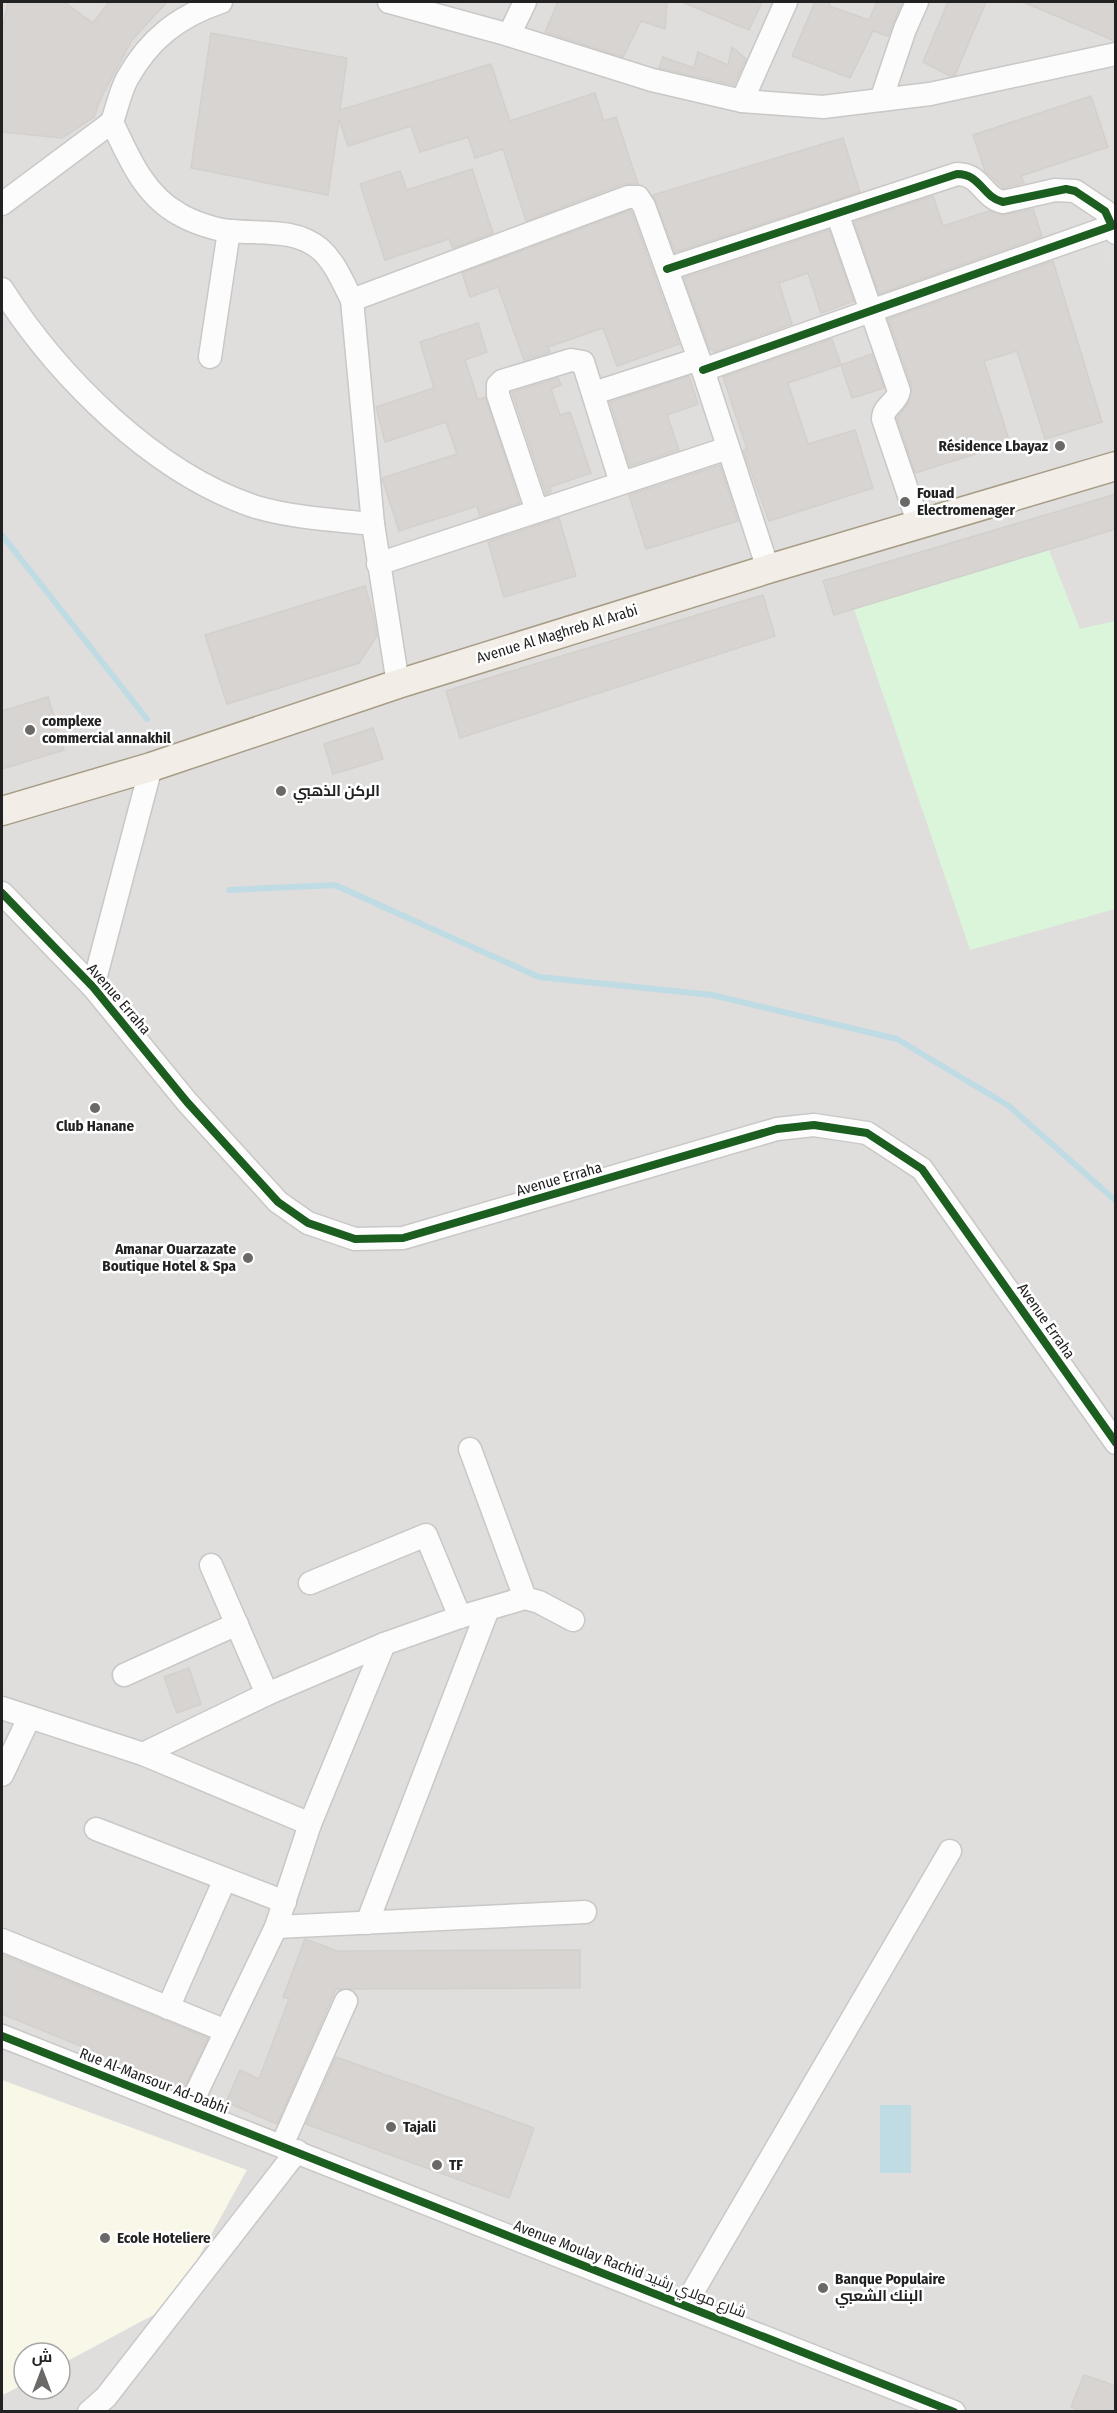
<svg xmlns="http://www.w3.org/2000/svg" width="1117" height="2413" font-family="'Fira Sans Condensed',Cairo,sans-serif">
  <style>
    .residential { fill: #dfdedc; fill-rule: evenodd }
    .education { fill: #f8f7e8 }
    .park { fill: #daf5da }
    .parking { fill: #e0dfde }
    .water { fill: #bfdbe3 }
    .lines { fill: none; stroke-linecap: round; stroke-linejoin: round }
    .stream { stroke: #bfdbe3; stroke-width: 6 }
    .building { fill: #d7d4d2; stroke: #d3d0cc; stroke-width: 1.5 }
    .minor-casing { stroke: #c9c8c7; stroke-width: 25 }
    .major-casing { stroke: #a79c86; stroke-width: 31 }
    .minor { stroke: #fdfcfc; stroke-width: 22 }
    .major { stroke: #f3ede7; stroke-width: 28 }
    .cycleway-casing { stroke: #fff; stroke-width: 11 }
    .cycleway { stroke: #1b5e20; stroke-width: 8 }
    .poi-dot { fill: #6a6968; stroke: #fff; stroke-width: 2 }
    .labels { text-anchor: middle; stroke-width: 5; stroke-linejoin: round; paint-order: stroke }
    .poi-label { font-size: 15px; font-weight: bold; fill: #222; stroke: #fff; text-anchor: start }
    .street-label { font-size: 15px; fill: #222; stroke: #fff }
  </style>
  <rect width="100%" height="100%" fill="#f0eeeb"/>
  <!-- residential -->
  <path class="residential" d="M2,2H1115V2411L2,2412ZM24,2353H60V2389H24Z"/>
  <!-- education -->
  <path class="education" d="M2,2080L247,2170L172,2305L60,2365V2353H24V2384L5,2394H2Z"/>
  <!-- park -->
  <path class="park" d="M1049,550L1080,629L1115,621V909L970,950L854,609Z"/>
  <!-- parking -->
  <path class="parking" d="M1115,199V281L1084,212Z"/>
  <!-- water -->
  <rect class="water" x="880" y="2105" width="31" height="68"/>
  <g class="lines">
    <!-- stream -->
    <g class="stream">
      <path d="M2,535L147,719"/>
      <path d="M229,890L335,885L539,977L712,995L897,1039L1009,1106L1116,1201"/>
    </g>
  </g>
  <!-- building -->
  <g class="building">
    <path d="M8,2H64L93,23L109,2H167L132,40L100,100L94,117L62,138L2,132V31Z"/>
    <path d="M558,2H667L665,29L641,21L623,57L545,32Z"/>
    <path d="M682,2H762L749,30Z"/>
    <path d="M815,2H831L829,6L869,20L877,2H902L888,36L873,31L850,78L792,56Z"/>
    <path d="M948,2H986L955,75L950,76L923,62Z"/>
    <path d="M1023,2H1116V41H1115Z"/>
    <path d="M211,33L347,58L340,110L491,64L510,121L595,93L604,121L616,117L638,184H623L526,221L503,149L475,158L468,137L420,152L411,126L348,146L339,119L328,195L191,168Z"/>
    <path d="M732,47L746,59L734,85L659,68L663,57L694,68L698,52L728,65Z"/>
    <path d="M1091,96L1108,147L1021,176L1024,183L1004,188L985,171L973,135Z"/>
    <path d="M843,138L860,192L675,252L653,195Z"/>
    <path d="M472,169L493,233L453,248L449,239L385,260L360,184L400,171L407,190Z"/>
    <path d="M933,196L943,226L989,211L1005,215L1033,209L1042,236L879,294L854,222Z"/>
    <path d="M631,210L679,344L617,366L603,328L548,347L550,352L524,360L498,287L470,297L462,273Z"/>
    <path d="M829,230L854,301L821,313L808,273L779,283L792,324L714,352L713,349L710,350L684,278Z"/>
    <path d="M1053,261L1102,422L1045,439L1017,351L984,361L1010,443L915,473L897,418L909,402L912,387L888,319Z"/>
    <path d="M478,323L487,352L465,360L478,400L485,397L520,503L480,516L477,506L399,531L382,478L457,454L446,422L385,442L376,407L434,388L420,342Z"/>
    <path d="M832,339L841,365L872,354L884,388L852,398L841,365L788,383L808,444L855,430L873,488L769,521L743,450L747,449L723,377Z"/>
    <path d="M689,376L698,404L667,415L679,450L630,466L610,402Z"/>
    <path d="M558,378L561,385L551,389L560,415L570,412L591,473L550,487L551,492L546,494L512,392Z"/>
    <path d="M720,465L738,521L646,549L629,495Z"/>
    <path d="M1116,494V529L834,615L823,581Z"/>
    <path d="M559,518L576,576L504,597L488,542Z"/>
    <path d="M365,586L373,614L377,636L359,663L227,704L205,635Z"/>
    <path d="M763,595L775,636L460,738L446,691Z"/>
    <path d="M48,697L64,750L2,769V711Z"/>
    <path d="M373,728L383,759L333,774L324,744Z"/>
    <path d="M189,1668L201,1704L177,1713L164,1677Z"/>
    <path d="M305,1939L337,1951L580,1950V1988L336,1989L277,2124L226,2102L240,2070L259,2079L289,1999L283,1997Z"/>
    <path d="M2,1955L208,2038L184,2088L2,2014Z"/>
    <path d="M336,2057L534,2128L509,2198L306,2124Z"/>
    <path d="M1084,2375L1116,2386V2412H1083L1071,2407Z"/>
  </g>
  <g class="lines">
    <defs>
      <g id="minor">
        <path d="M221,2C179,16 149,39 127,79C120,92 117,108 112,122C128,156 144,195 179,214C192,222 216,230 231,231C261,234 295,228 320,249C335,262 343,283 352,300L373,524L398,684"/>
        <path d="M389,2L509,35L652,80L742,101L823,107L930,94L1116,54"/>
        <path d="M509,35L525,2"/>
        <path d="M881,100L905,29L917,2"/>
        <path d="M742,101L786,2"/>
        <path d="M2,204L112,122"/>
        <path d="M837,213L899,391C897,403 883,406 883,419L919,525"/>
        <path d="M667,269L957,174C981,174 982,197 1003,202L1055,190L1075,191L1105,211L1116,233"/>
        <path d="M2,289C58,377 155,474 256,507C294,518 334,520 373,524"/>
        <path d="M352,300L628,197H638L644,206L703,370L768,569"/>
        <path d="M210,357L229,231"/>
        <path d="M703,370L1112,226"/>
        <path d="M594,393L699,359"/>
        <path d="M537,511L498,395V385L502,381L571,360L583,362L621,483"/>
        <path d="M378,564L728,448"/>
        <path d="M2,893L93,987L187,1102L278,1202L308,1223L355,1239L403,1238L777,1129L814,1125L867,1133L922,1169L1116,1443"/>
        <path d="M93,987L151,767"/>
        <path d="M470,1449L525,1598"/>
        <path d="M211,1565L267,1694"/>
        <path d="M310,1583L426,1535L460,1617"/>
        <path d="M124,1675L237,1624"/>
        <path d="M2,1708L143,1754L310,1824"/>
        <path d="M143,1754L267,1694L384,1644L460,1617L525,1598L539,1602L573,1620"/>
        <path d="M2,1775L29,1718"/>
        <path d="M96,1829L285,1902"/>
        <path d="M367,1923L488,1609"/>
        <path d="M276,1927L585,1912"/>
        <path d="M2,1940L226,2031"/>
        <path d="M168,2008L225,1879"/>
        <path d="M2,2036L954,2412"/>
        <path d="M189,2108L276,1927L310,1824L384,1644"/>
        <path d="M282,2145L346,2001"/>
        <path d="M685,2305L950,1851"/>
        <path d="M89,2412L106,2397L297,2151"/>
      </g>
      <path id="major" d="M2,811L151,767L398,684L768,569L1116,466"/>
    </defs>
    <!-- minor casing -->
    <use href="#minor" class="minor-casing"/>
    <!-- major casing -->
    <use href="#major" class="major-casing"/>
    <!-- minor -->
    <use href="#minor" class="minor"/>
    <!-- major -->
    <use href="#major" class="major"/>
    <defs>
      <g id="cycleway">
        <path d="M667,269L957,174C981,174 982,197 1003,202L1066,189L1075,191L1105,211L1112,226L703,370"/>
        <path d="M2,893L93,987L187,1102L278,1202L308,1223L355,1239L403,1238L777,1129L814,1125L867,1133L922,1169L1116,1443"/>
        <path d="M2,2036L954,2412"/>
      </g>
    </defs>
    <!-- cycleway casing -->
    <use href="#cycleway" class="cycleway-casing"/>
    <!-- cycleway -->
    <use href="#cycleway" class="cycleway"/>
  </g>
  <!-- markers -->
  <g class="poi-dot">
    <circle cx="1060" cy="446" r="6"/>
    <circle cx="905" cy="502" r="6"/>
    <circle cx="30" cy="730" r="6"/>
    <circle cx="281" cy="791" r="6"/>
    <circle cx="95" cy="1108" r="6"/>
    <circle cx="248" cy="1258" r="6"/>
    <circle cx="391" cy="2127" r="6"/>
    <circle cx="437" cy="2165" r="6"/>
    <circle cx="105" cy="2238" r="6"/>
    <circle cx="823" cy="2288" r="6"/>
  </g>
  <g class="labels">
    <!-- poi labels -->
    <g class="poi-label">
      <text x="1048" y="451" text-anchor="end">Résidence Lbayaz</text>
      <text x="917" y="498">Fouad<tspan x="917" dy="17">Electromenager</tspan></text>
      <text x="42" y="726">complexe<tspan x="42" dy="17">commercial annakhil</tspan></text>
      <text x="293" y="796">الركن الذهبي</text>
      <text x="95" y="1131" text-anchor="middle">Club Hanane</text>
      <text x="236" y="1254" text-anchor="end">Amanar Ouarzazate<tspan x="236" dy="17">Boutique Hotel &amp; Spa</tspan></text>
      <text x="403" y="2132">Tajali</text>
      <text x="449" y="2170">TF</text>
      <text x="117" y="2243">Ecole Hoteliere</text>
      <text x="835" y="2284">Banque Populaire<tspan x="835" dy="17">البنك الشعبي</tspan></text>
    </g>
    <!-- street labels -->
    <g class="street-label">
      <text transform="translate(557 634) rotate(-17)" y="5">Avenue Al Maghreb Al Arabi</text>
      <text transform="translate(119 999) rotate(49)" y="5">Avenue Erraha</text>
      <text transform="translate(559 1179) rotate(-16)" y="5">Avenue Erraha</text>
      <text transform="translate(1046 1321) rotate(55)" y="5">Avenue Erraha</text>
      <text transform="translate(154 2081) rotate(21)" y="5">Rue Al-Mansour Ad-Dabhi</text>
      <text transform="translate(630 2269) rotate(21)" y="5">Avenue Moulay Rachid شارع مولاي رشيد</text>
    </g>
  </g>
  <!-- border -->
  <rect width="1117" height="2413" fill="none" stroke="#222222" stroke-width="6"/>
  <!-- north arrow -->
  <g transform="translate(42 2371)"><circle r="28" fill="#ffffff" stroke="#a7a7a7" stroke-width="1.5"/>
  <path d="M0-4.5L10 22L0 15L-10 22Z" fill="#6a6968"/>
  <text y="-9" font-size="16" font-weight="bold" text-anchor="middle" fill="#222222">ش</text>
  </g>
</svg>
